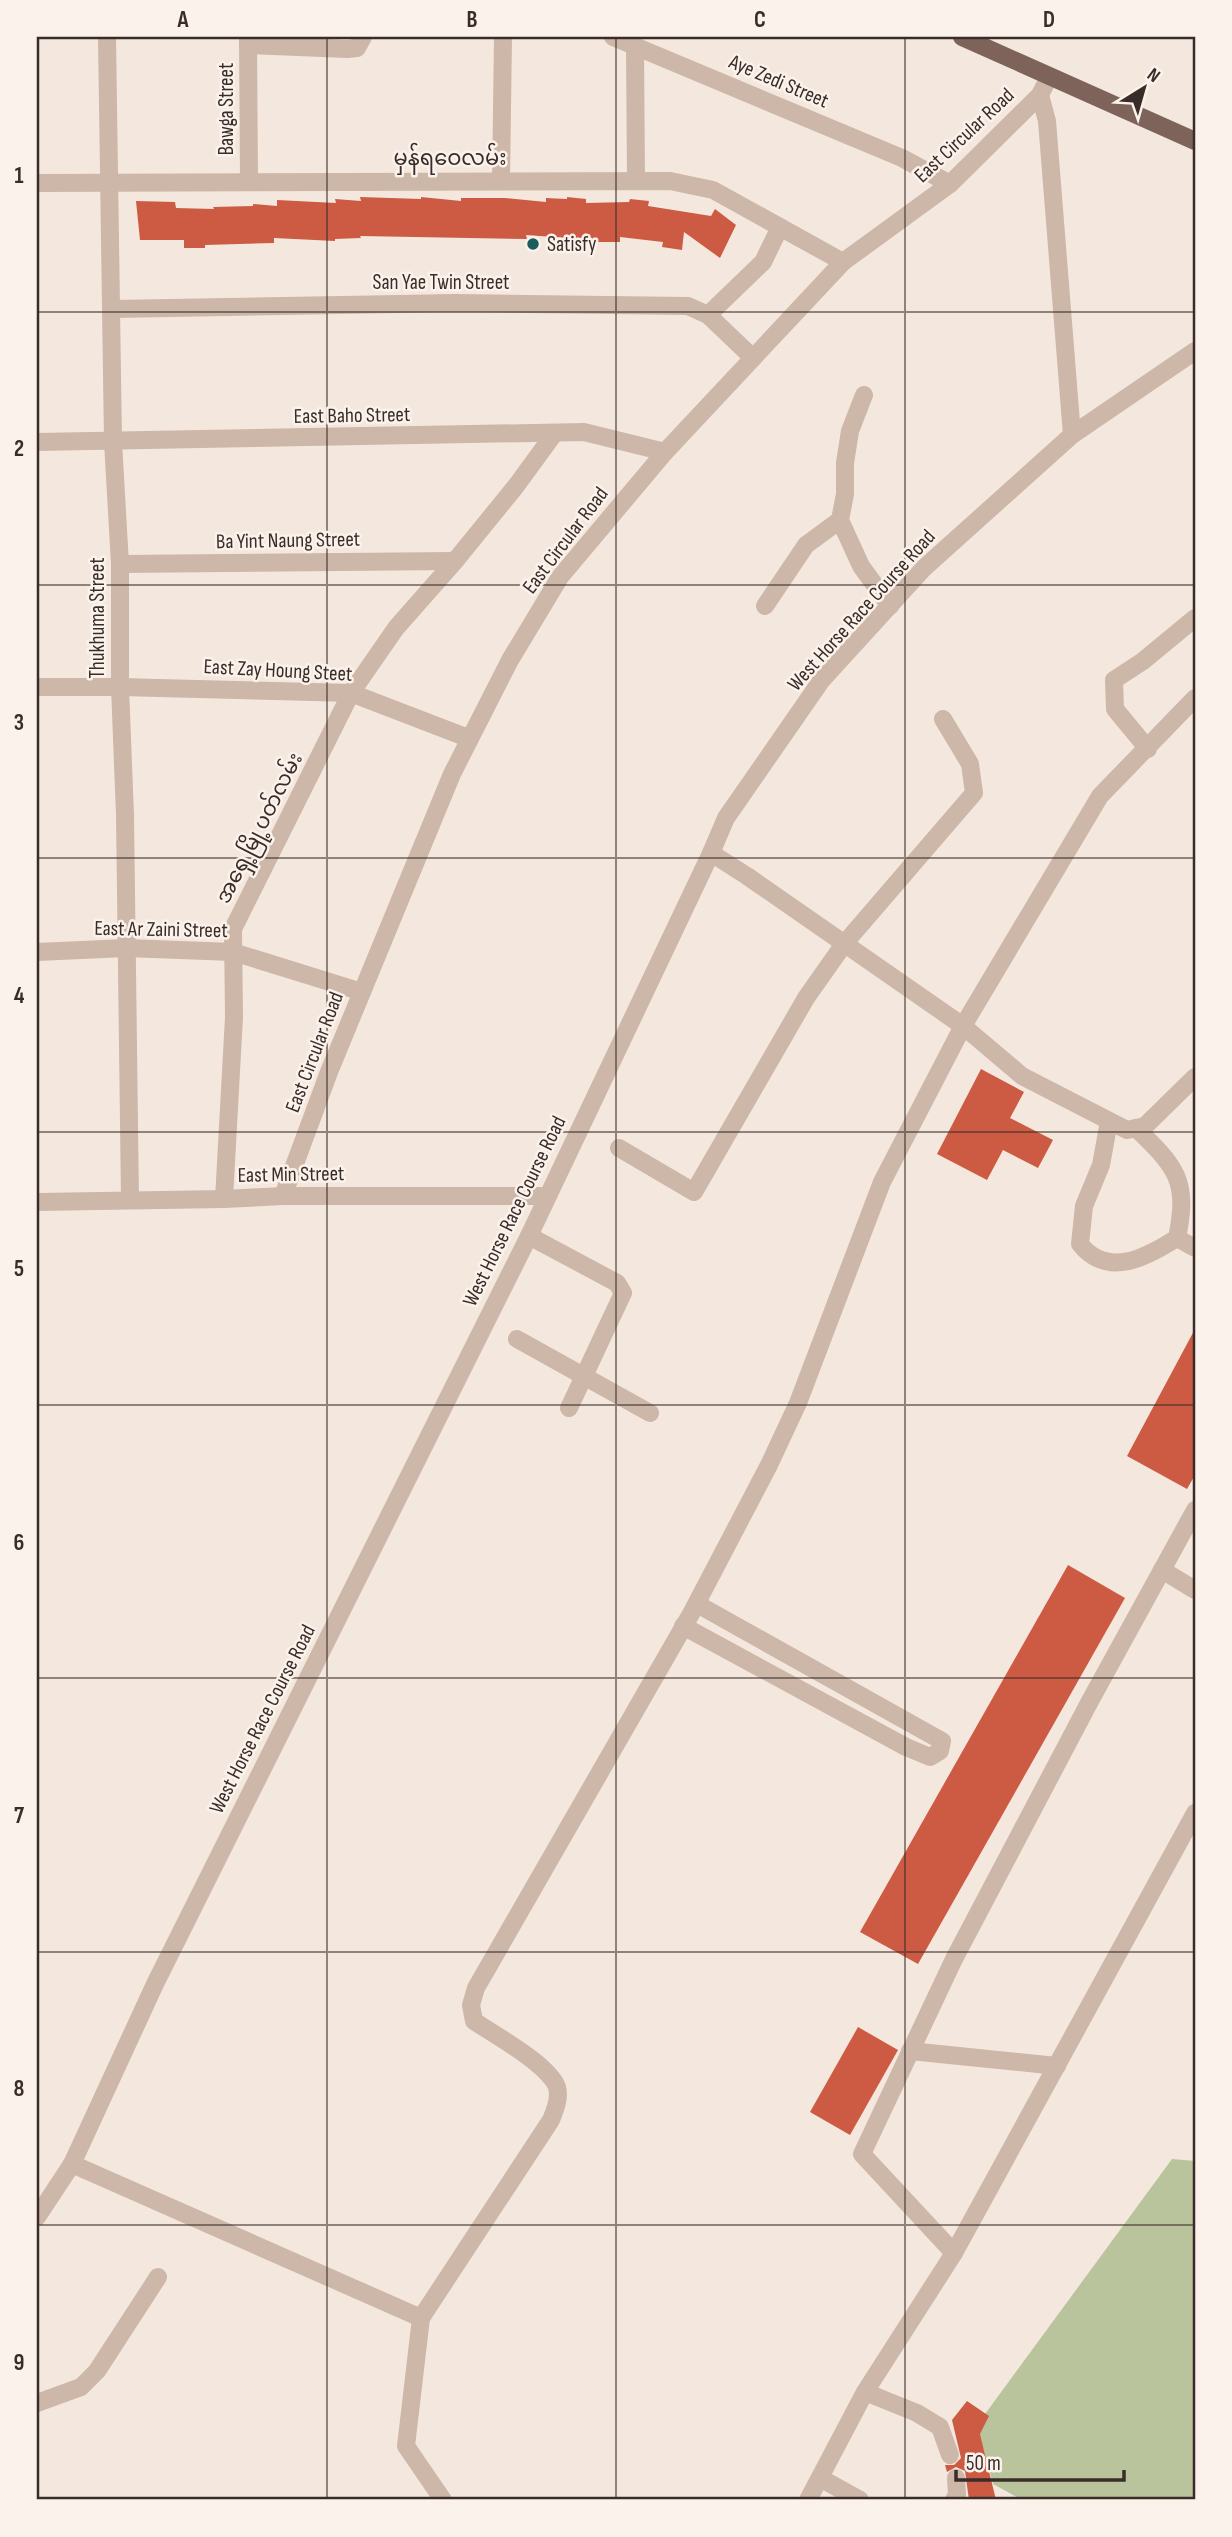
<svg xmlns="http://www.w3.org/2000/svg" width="1232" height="2537" font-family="'Sofia Sans Condensed','Noto Sans Myanmar',sans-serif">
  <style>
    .green { fill: #bac49c }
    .building { fill: #cd5b43 }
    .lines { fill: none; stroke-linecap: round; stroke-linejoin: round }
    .minor { stroke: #cdb7a8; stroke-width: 18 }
    .major { stroke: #7d6359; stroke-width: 18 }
    .grid { fill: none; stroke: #3a2d29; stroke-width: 2; stroke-opacity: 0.55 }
    .poi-dot { fill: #1c5e5e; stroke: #fbf2eb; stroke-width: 2.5 }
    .labels { text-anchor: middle; stroke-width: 5; stroke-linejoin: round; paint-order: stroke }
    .street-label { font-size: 21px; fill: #3a2d29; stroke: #fbf2eb }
    .poi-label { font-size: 21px; fill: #3a2d29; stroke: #fbf2eb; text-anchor: start }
    .neatline { fill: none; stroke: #3a2d29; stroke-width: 2.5 }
    .grid-label { font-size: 23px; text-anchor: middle; font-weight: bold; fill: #3a2d29 }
  </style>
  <rect width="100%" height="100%" fill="#f4e8de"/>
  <!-- green -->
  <path class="green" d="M1172,2159L1195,2161V2500H1022L993,2484L977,2425Z"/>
  <!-- building -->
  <g class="building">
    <path d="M360,197L421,199V197L461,201V198H505L546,202V198L567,199V197L586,199V203L629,202L630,199L649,201L648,206L711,216L715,209L736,225L720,258L684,232L682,250L662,247L663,242L620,237V242H595V240L526,235L527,239L360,236L361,238L335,239V241L274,238V243L205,245V248H184V240H140L136,201L175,202L176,208L214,209L213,207L253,206V204L277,206V200L336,203L335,199L361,201Z"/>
    <path d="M981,1069L1024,1092L1010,1118L1053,1140L1038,1168L1003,1150L987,1180L937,1154Z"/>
    <path d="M1195,1329V1475L1187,1489L1127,1456Z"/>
    <path d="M1068,1565L1125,1598L918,1964L860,1932Z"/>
    <path d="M858,2027L898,2050L850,2135L810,2112Z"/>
    <path d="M967,2401L989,2416L980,2434L996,2500H969L965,2471L956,2467L947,2472L945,2465H954L961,2458L952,2420Z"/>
  </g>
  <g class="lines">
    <!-- minor -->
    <g class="minor">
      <path d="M107,37L113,442L120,564V687L125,815L130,1200"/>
      <path d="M248,37L249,182"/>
      <path d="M613,37L902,158L950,184"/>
      <path d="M248,45L347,49L357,48L363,37"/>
      <path d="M635,46L636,181"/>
      <path d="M1040,95L1047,121L1072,435"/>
      <path d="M501,180L503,37"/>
      <path d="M37,183L670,181L713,190L843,262"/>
      <path d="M112,309L456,303L688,306L708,315L752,357"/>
      <path d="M708,315L763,262L780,227"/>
      <path d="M864,395L850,431L845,463V494L840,520L861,566L890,606"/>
      <path d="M37,442L584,432L665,452"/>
      <path d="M120,564L455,561"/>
      <path d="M765,606L806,545L840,520"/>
      <path d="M37,687H120L351,693L468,738"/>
      <path d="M1148,749L1115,709L1114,680L1143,661L1195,618"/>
      <path d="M711,853L747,876L963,1026L1022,1076L1127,1130L1145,1126L1195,1077"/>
      <path d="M37,952L126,948L233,952L362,992"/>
      <path d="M1109,1121L1101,1165L1084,1206L1080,1244C1108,1279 1147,1257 1177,1238C1189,1180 1176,1167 1136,1128"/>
      <path d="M619,1148L694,1192L806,998L844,944L974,793L970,764L943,719"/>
      <path d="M283,1196L329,1072L452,774L510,660L560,577L665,452L843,262L950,184L1040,95L1049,77"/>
      <path d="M224,1199L234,1017L233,929L351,693L396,628L455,561L516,486L554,434"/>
      <path d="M37,1202L224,1199L283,1196H547"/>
      <path d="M529,1236L617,1283L623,1293L569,1408"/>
      <path d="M1177,1238L1195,1248"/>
      <path d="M517,1339L650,1413"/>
      <path d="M1162,1570L1195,1590"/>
      <path d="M683,1626L906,1747L930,1757L940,1751L942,1741L697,1604"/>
      <path d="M910,2051L1057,2066"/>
      <path d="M72,2164L421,2318L551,2120C555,2110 560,2098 557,2087C548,2064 496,2036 474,2021L471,2005L476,1988L692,1612L769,1465L798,1403L882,1182L963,1026L1100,796L1195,698"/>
      <path d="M37,2217L72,2164L155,1984L529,1236L711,853L726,818L821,681L924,568L1072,435L1195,351"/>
      <path d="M954,2253L862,2154L954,1959L1090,1701L1195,1510"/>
      <path d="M421,2318L406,2446L443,2500"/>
      <path d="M865,2392L917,2413L940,2427L950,2455"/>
      <path d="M37,2403L81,2387L97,2371L158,2277"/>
      <path d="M820,2478L860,2500"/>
      <path d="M808,2500L865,2392L954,2253L1195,1813"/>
      <path d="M954,2500L957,2495L956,2478"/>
    </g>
    <!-- major -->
    <path class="major" d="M962,37L1195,141"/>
  </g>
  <!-- grid -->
  <path class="grid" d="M327,37V2500M616,37V2500M905,37V2500M37,312H1195M37,585H1195M37,858H1195M37,1132H1195M37,1405H1195M37,1678H1195M37,1952H1195M37,2225H1195"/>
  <!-- markers -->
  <circle class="poi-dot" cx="533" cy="244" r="7"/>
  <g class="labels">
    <!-- street labels -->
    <g class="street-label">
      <text transform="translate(779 81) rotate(23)" y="7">Aye Zedi Street</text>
      <text transform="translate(226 109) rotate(-90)" y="7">Bawga Street</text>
      <text transform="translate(964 135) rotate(-43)" y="7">East Circular Road</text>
      <text x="450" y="165">မှန်ရဝေလမ်း</text>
      <text x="441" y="289">San Yae Twin Street</text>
      <text transform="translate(352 415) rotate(-1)" y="7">East Baho Street</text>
      <text transform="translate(288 540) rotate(-1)" y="7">Ba Yint Naung Street</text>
      <text transform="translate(565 540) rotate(-53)" y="7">East Circular Road</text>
      <text transform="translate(861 610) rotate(-48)" y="7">West Horse Race Course Road</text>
      <text transform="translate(97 618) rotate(-90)" y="7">Thukhuma Street</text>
      <text transform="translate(278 670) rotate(3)" y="7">East Zay Houng Steet</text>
      <text transform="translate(259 828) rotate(-63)" y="7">အရှေ့မြို့ပတ်လမ်း</text>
      <text transform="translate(161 929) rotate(1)" y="7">East Ar Zaini Street</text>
      <text transform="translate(314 1052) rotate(-69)" y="7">East Circular Road</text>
      <text transform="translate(291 1174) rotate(-1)" y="7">East Min Street</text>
      <text transform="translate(514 1211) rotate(-64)" y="7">West Horse Race Course Road</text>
      <text transform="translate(262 1719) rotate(-63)" y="7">West Horse Race Course Road</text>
    </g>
    <!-- poi labels -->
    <g class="poi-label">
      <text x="547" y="251">Satisfy</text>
    </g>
  </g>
  <!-- border -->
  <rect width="1232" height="2537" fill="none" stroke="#fbf2eb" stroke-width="77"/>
  <!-- north arrow -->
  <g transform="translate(1144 88) rotate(37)" stroke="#fbf2eb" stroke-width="5" paint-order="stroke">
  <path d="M0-5L12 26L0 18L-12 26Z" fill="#3a2d29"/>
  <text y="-10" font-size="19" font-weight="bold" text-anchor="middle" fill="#3a2d29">N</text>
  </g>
  <!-- scale -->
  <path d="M956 2470v10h168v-10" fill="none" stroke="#3a2d29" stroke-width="3.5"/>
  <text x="966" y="2470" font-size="21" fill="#3a2d29" stroke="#fbf2eb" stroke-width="5" paint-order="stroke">50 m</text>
  <rect x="38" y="38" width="1156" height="2460" class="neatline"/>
  <g class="grid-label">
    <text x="183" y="27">A</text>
    <text x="472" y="27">B</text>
    <text x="760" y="27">C</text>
    <text x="1049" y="27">D</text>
    <text x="19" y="183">1</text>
    <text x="19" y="456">2</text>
    <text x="19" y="730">3</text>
    <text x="19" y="1003">4</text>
    <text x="19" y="1276">5</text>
    <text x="19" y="1550">6</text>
    <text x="19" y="1823">7</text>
    <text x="19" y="2096">8</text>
    <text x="19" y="2370">9</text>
  </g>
</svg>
